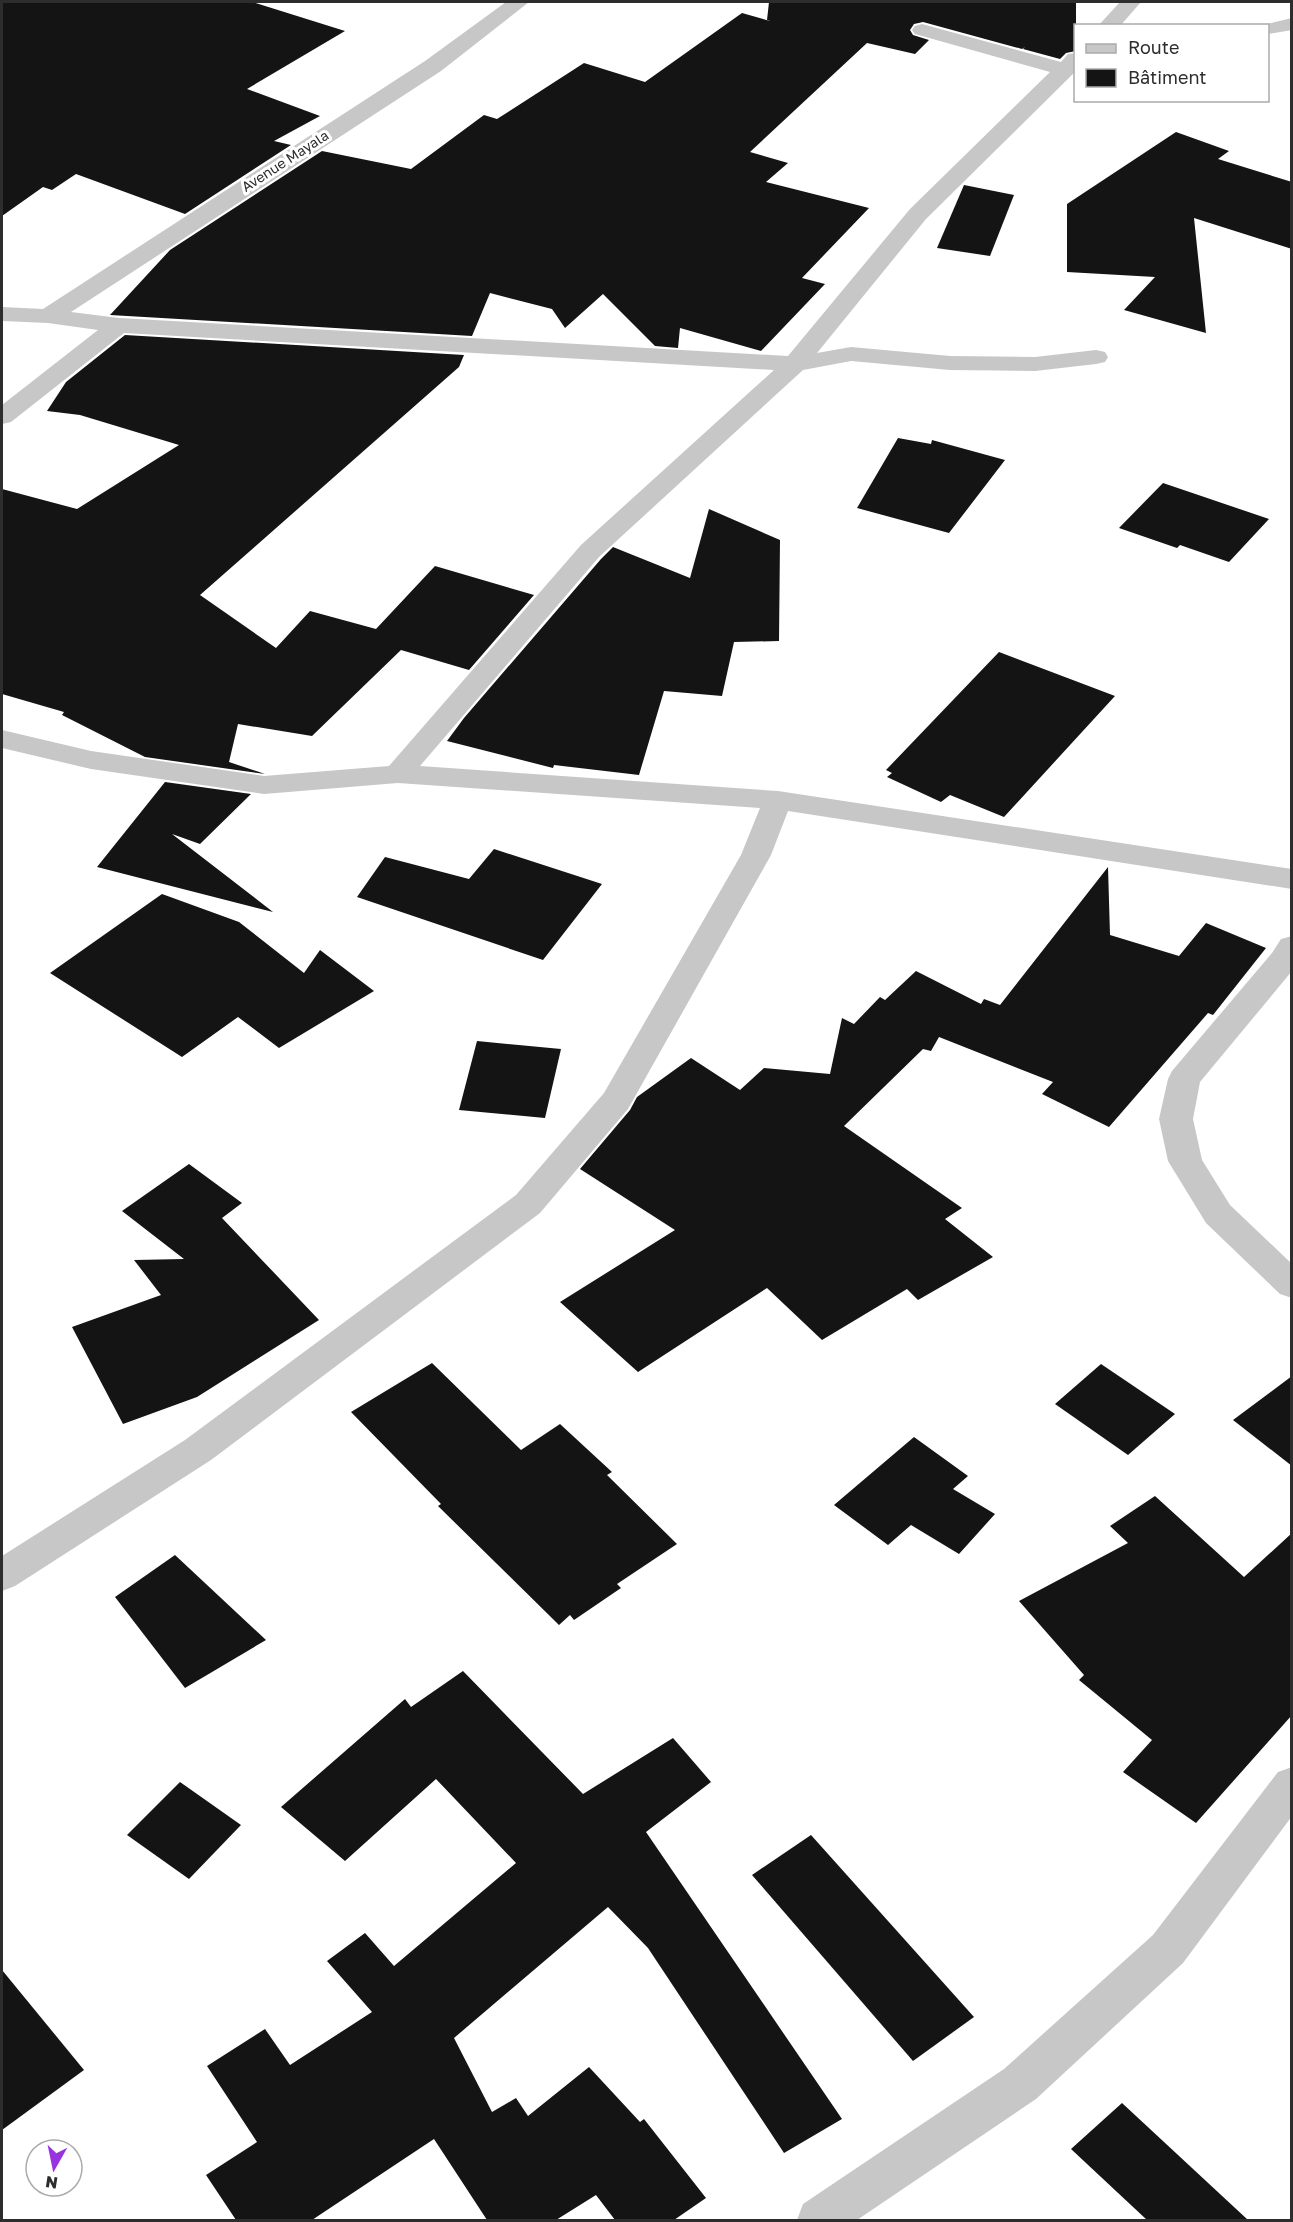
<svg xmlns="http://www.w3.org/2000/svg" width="1293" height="2222" font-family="'Golos Text',sans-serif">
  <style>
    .building { fill: #141414 }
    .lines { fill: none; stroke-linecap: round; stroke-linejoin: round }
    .minor { fill: #c7c7c7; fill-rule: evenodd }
    .labels { text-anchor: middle; stroke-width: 6; stroke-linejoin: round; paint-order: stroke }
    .far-street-label { font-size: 14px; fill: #2d2d2d; stroke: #fff }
  </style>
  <rect width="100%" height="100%" fill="#fff"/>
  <!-- building -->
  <g class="building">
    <path d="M2,2H252L345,31L247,89L320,116L274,141L291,145L185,214L76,174L52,190L43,187L2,216Z"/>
    <path d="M769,2H1076V51L1066,53L1060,59L1023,49L1025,47L1022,49L923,22L914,24L910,30L913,35L929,40L915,54L867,43L750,152L788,163L766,182L869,208L802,278L825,284L761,351L680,328L678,348L655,346L603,294L565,328L552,309L490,293L472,336L110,315L170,250L322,151L411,169L484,115L497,119L584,63L645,82L742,13L770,21L767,20Z"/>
    <path d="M1176,132L1229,151L1218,159L1292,182V249L1194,218L1206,333L1124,310L1155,277L1067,272V204Z"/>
    <path d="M964,185L1014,195L990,256L937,248Z"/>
    <path d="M125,335L464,355L459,367L200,595L276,648L310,611L376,629L435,566L534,595L469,670L401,650L312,736L238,724L229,762L265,774L145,757L62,715L64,712L2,694V489L77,509L179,445L80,415L47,411L66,382Z"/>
    <path d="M898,438L931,444L932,440L1005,460L949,533L857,508Z"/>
    <path d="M1163,483L1269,519L1229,562L1180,545L1177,548L1119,528Z"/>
    <path d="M709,509L780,540L779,641L734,642L722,696L664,691L639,775L554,765L553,768L447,741L464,718L601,559L613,547L690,578Z"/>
    <path d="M999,652L1115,696L1004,817L950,795L941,802L887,777L892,773L886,770Z"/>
    <path d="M165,782L251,794L200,844L172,834L273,912L97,867Z"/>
    <path d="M494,849L602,884L543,960L357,897L385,857L469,879Z"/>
    <path d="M1108,867L1110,935L1179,956L1206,923L1266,948L1213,1015L1208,1013L1109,1127L1042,1094L1053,1082L939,1037L931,1051L923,1049L844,1126L962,1208L945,1219L993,1257L918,1300L907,1289L822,1340L767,1288L638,1372L560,1302L675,1230L580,1169L630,1110L637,1097L691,1058L740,1090L764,1068L830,1074L842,1018L854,1024L880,997L885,1000L916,971L981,1004L984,999L1000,1005Z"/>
    <path d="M162,894L239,922L304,973L320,950L374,991L279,1048L238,1017L182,1057L50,973Z"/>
    <path d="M477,1041L561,1049L545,1118L459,1110Z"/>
    <path d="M189,1164L242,1203L222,1218L319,1320L197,1397L123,1424L72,1327L161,1295L134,1260L184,1259L122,1211Z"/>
    <path d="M432,1363L521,1450L560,1424L612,1472L607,1475L677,1544L617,1584L621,1588L574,1620L570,1615L559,1625L438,1506L441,1504L351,1412Z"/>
    <path d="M1101,1364L1175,1414L1128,1455L1055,1404Z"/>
    <path d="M1292,1376V1466L1233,1420Z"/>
    <path d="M914,1437L968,1476L953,1489L995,1514L959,1554L911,1525L888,1545L834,1505Z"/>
    <path d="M1155,1496L1244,1577L1292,1533V1715L1196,1823L1123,1772L1152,1740L1079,1680L1084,1675L1019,1601L1128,1543L1110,1526Z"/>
    <path d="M175,1555L266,1640L185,1688L115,1597Z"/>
    <path d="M463,1671L583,1794L673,1738L711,1782L646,1832L842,2119L784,2153L648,1948L608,1907L454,2038L492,2112L516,2098L528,2116L589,2067L640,2122L644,2119L706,2198L674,2220H615L596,2195L556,2220H487L434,2139L312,2220H236L206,2175L257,2142L207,2066L265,2029L290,2065L372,2012L327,1961L365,1933L394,1966L516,1863L436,1779L345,1861L281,1807L405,1699L411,1707Z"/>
    <path d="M180,1782L241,1825L189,1879L127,1835Z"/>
    <path d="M811,1835L974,2017L913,2061L752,1875Z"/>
    <path d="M2,1970L84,2070L2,2130Z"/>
    <path d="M1122,2103L1248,2220H1147L1071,2149Z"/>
  </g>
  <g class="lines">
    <!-- minor -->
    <g class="minor">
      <path d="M506,2H529L441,71L71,312L119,318L788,356L910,209L1050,72L915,34L912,30L915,26L922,24L1061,62L1068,54L1076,53V71L926,219L817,353L851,347L950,356L1035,357L1096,350L1105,352L1108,357L1105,362L1096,364L1035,371L950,370L851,361L803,370L599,557L420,766L778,791L1292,869V889L788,811L771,855L628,1109L540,1213L211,1460L15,1586L2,1591V1556L185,1440L516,1195L604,1093L741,855L760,808L398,783L264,794L91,769L2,748V730L91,751L264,776L389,766L581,545L774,370L124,333L11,422L2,424V405L98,330L48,323L2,321V307L43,309L425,61Z"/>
      <path d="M1120,2H1141L1120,26H1098Z"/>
      <path d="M1292,18V30L1268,34V26H1259Z"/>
      <path d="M1292,936V971L1200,1082L1193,1119L1202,1160L1230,1205L1292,1264V1298L1280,1294L1206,1223L1168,1161L1159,1119L1168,1079L1172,1071L1272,953L1281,939Z"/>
      <path d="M1292,1767V1816L1183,1963L1036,2099L857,2220H797L803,2204L1004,2069L1153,1935L1278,1772Z"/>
    </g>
  </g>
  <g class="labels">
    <!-- far-street labels -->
    <g class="far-street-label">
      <text transform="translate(285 161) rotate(-33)" y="5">Avenue Mayala</text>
    </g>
  </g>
  <!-- border -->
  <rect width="1293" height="2222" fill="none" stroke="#2d2d2d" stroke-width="6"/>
  <!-- legend -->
  <rect x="1074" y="24" width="195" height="78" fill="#ffffff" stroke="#ababab" stroke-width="1.5"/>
  <rect x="1086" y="44" width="30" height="9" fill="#c7c7c7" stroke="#ababab" stroke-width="1.5"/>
  <text x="1128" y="54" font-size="18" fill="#2d2d2d">Route</text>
  <rect x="1086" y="69" width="30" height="18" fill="#141414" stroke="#ababab" stroke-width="1.5"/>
  <text x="1128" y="84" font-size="18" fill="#2d2d2d">Bâtiment</text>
  <!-- north arrow -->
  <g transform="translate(54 2168) rotate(189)"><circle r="28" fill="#ffffff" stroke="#ababab" stroke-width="1.5"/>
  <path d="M0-4.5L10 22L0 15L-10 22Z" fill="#9834df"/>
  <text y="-9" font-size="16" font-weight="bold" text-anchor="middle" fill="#2d2d2d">N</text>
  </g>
</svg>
